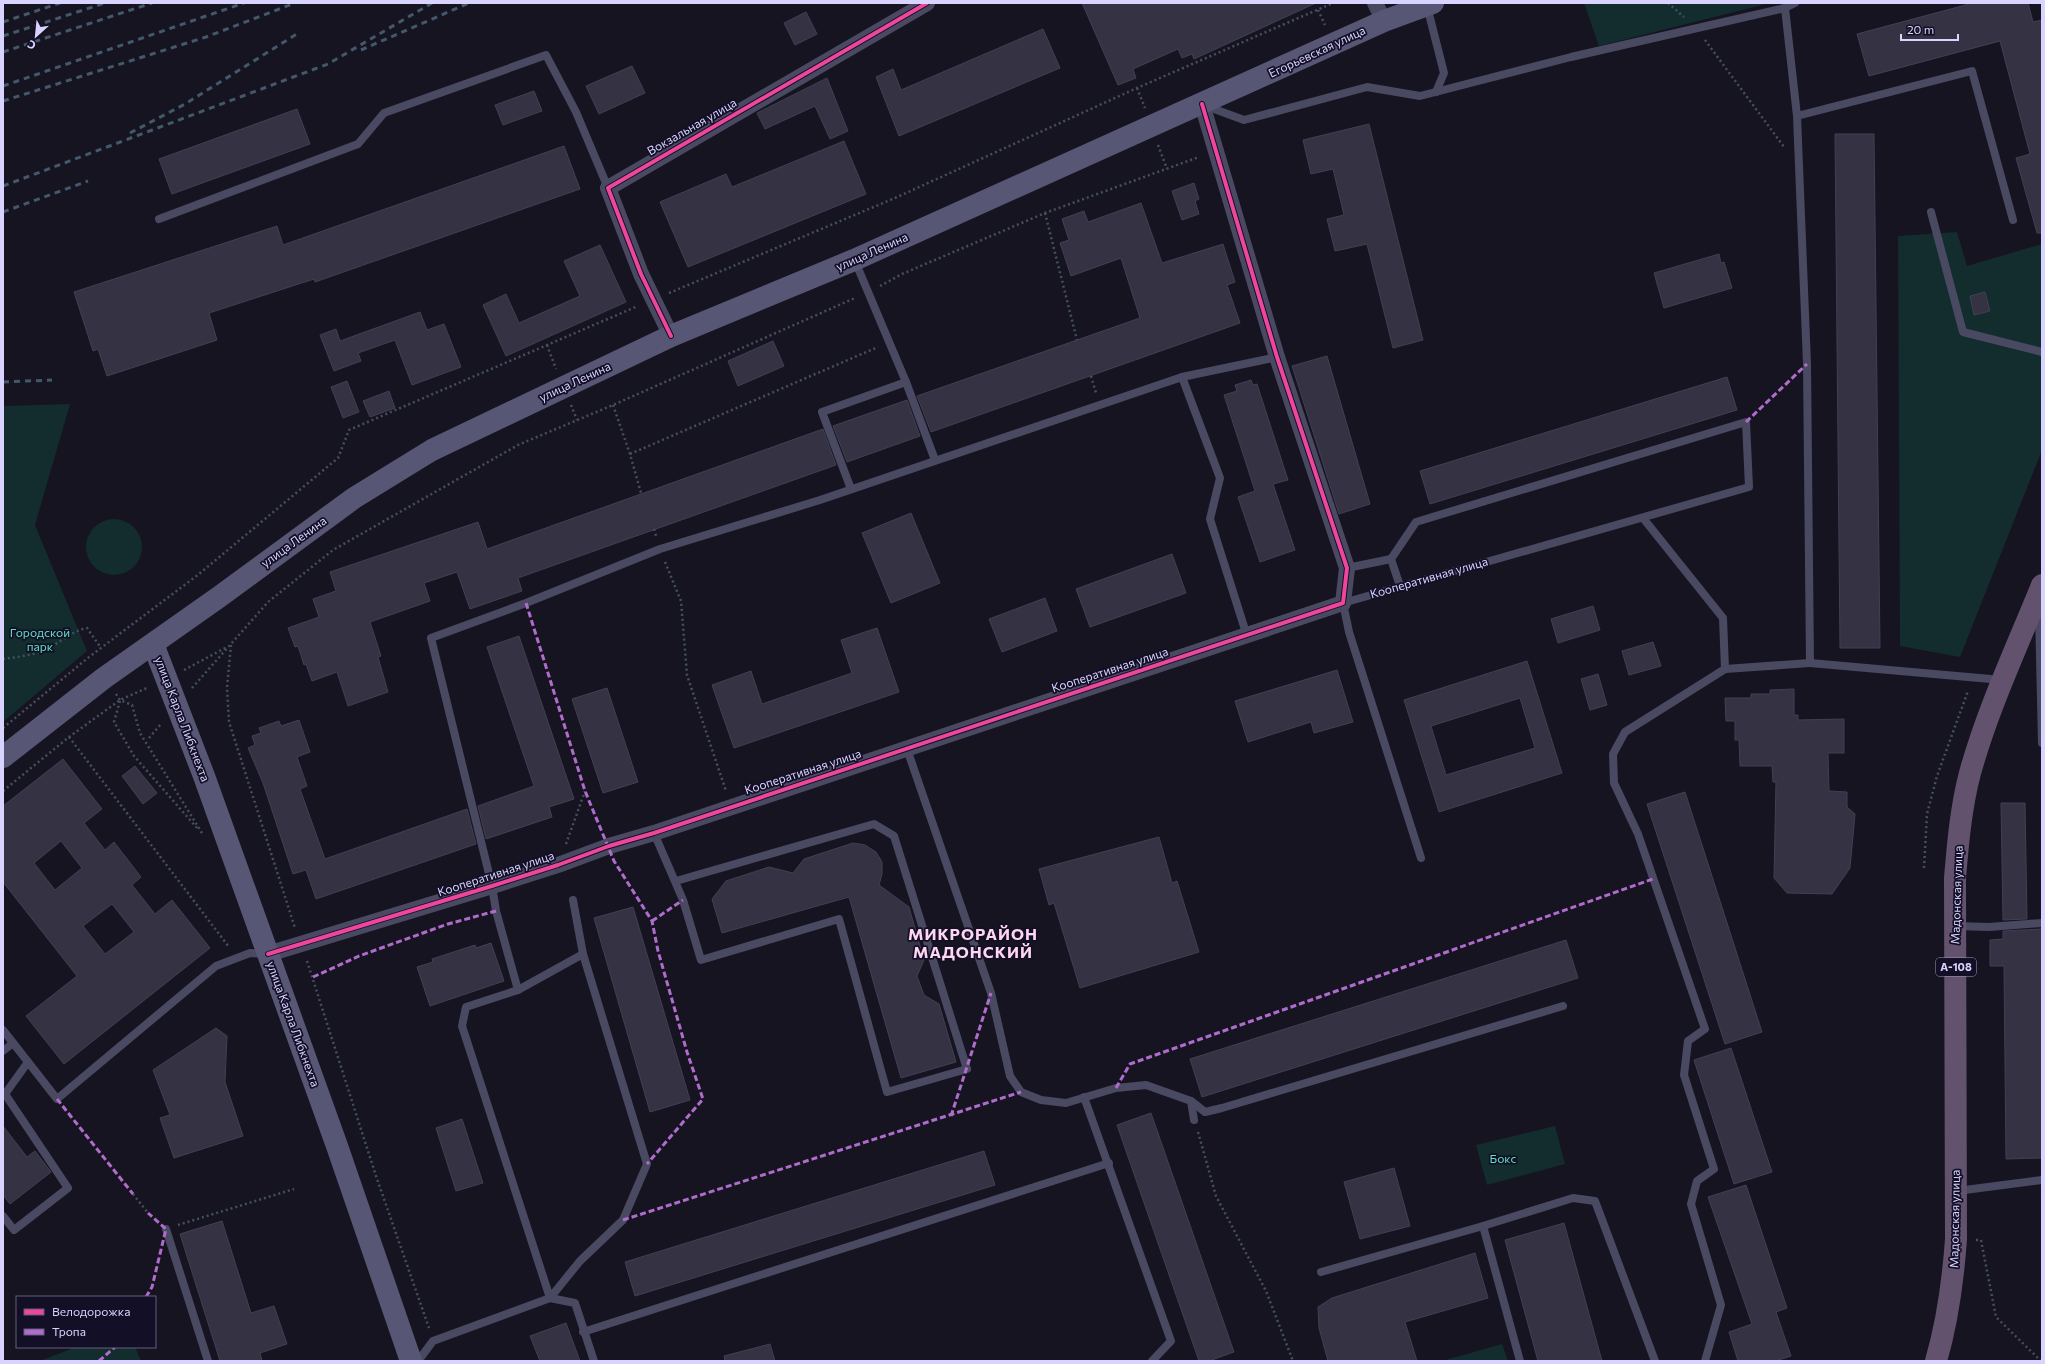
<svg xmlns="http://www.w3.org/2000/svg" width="2045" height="1364" font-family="Commissioner,sans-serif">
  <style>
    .green { fill: #132c2d }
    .building { fill: #343243; stroke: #433f54; fill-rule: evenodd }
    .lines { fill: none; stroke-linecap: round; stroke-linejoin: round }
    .path { stroke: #44505f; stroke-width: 2.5; stroke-dasharray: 2 3; stroke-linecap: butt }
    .service { stroke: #4a4962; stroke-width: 8 }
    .minor { stroke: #4a4962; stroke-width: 16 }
    .secondary { stroke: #575674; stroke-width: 22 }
    .trunk { stroke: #62526e; stroke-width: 22 }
    .rail { stroke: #43596b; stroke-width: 3; stroke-dasharray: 6 5; stroke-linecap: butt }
    .quiet { stroke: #b06ccc; stroke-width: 3; stroke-dasharray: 6 3; stroke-linecap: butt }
    .cycleway-casing { stroke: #130f26; stroke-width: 6 }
    .cycleway { stroke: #ed469a; stroke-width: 4 }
    .labels { text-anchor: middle; stroke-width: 3.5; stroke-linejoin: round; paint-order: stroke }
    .shield { fill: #130f26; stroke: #9e99be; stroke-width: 1 }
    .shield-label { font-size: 11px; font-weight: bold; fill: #d9d4ff }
    .street-label { font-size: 12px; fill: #d9d4ff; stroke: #130f26 }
    .park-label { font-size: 12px; fill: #5fe0c0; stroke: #130f26 }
    .district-label { font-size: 16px; font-weight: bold; letter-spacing: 1px; fill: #ffd6f0; stroke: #130f26 }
  </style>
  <rect width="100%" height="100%" fill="#161421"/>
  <!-- green -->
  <g class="green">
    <path d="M1584,3H1770L1599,46Z"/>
    <path d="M1957,232L1967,266L2042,244V450L1960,657L1900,646L1898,236Z"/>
    <path d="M70,404L35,525L87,651L3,722V406Z"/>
    <circle cx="114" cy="547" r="28"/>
    <path d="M1555,1126L1565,1164L1487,1185L1476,1145Z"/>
    <path d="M1502,1344L1508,1361H1442Z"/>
    <path d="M76,1347H135L141,1361H40Z"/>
  </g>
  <!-- building -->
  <g class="building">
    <path d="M1082,3H1316L1194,59L1192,54L1182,58L1178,49L1133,69L1136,78L1118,85Z"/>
    <path d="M1973,3H2028L2033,22L2042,20V233H2037L2016,158L2030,154L2000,41L1869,76L1857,34Z"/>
    <path d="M806,12L817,34L795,45L784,23Z"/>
    <path d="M1043,29L1060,68L899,136L876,77L893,69L901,90Z"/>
    <path d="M632,66L645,93L599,114L586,86Z"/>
    <path d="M827,78L848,131L830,139L815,106L765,129L757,113Z"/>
    <path d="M534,91L542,111L503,125L495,105Z"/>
    <path d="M297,109L310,144L172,194L159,159Z"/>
    <path d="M1369,124L1423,340L1393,348L1367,244L1335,251L1327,219L1344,215L1333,169L1311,174L1303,140Z"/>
    <path d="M1835,134H1874L1880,648H1840Z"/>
    <path d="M844,141L866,194L688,267L660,202L726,174L732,187Z"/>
    <path d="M564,146L580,189L315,282L314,279L209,313L217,340L107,376L98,349L93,351L74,292L277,226L283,245Z"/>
    <path d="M1194,183L1199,199L1195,201L1199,214L1182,220L1172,191Z"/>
    <path d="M1141,203L1162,263L1223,244L1235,282L1227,285L1240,323L931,432L917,396L1140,318L1121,258L1071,276L1060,243L1069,240L1062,219L1084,211L1088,222Z"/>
    <path d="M600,245L626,302L506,356L483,305L506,294L519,323L580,296L564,261Z"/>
    <path d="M1719,254L1721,263L1724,262L1732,288L1664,308L1654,273Z"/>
    <path d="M1985,292L1990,311L1974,315L1970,296Z"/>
    <path d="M420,312L427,330L444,324L461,367L412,385L395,340L358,353L361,361L334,371L320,335L336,329L340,341Z"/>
    <path d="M773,341L784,366L738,386L728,361Z"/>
    <path d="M1327,356L1370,504L1339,514L1292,366Z"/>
    <path d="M1727,377L1737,410L1430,504L1420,471Z"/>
    <path d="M1251,380L1253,385L1257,384L1288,480L1273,484L1295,550L1260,562L1238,497L1255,491L1224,395L1237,391L1235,385Z"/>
    <path d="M347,381L359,412L343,418L331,387Z"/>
    <path d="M389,391L395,408L370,417L363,401Z"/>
    <path d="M907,400L920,436L847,462L833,426Z"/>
    <path d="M823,429L836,465L518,578L522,591L470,609L457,572L424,583L430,601L370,622L381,656L378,657L388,692L348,706L337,672L312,681L306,664L304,665L298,646L295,647L288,628L319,617L313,599L336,591L330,572L478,522L487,549Z"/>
    <path d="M911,513L940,583L891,603L862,533Z"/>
    <path d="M1172,554L1186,593L1090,627L1076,589Z"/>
    <path d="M1045,598L1057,631L1002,652L989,619Z"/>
    <path d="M1593,606L1600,630L1558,643L1551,619Z"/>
    <path d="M877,628L899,692L734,748L712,685L751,671L762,704L852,673L841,640Z"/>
    <path d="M519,636L574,799L549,807L552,817L486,839L478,806L534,786L487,647Z"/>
    <path d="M1653,642L1661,666L1629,675L1622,651Z"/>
    <path d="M1527,661L1562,773L1439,812L1404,700ZM1520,698L1535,748L1446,775L1431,726Z"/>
    <path d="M1337,670L1353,722L1314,733L1311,722L1248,742L1235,701Z"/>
    <path d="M1598,674L1607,705L1590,710L1581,679Z"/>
    <path d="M607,688L638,782L603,793L572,699Z"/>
    <path d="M1794,689V715H1798V720L1844,719V753H1828L1829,791L1847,792V807L1855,814L1850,868L1832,894L1787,893L1774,878L1776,782H1773L1772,766H1740L1739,740H1735V721H1726L1725,698H1751V694H1770V690Z"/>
    <path d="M299,720L310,752L297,757L307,786L300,789L325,859L467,809L476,844L316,899L306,870L293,874L263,783L248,748L255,745L252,736L261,733L259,728L279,721L281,726Z"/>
    <path d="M63,759L102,809L84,823L105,850L114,842L141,877L132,885L155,914L172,900L210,948L64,1064L26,1016L77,976L3,882V806ZM61,841L82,868L55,890L34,863ZM112,904L134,932L105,954L83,926Z"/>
    <path d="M135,766L157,793L143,804L122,776Z"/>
    <path d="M1685,792L1762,1032L1725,1044L1647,804Z"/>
    <path d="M2001,803H2025L2027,919L2003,920Z"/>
    <path d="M1159,837L1172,883L1177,881L1199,952L1080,988L1054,903L1049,905L1039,869Z"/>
    <path d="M853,843L865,845L876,852L882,862V874L879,885L909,907L924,960L917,976L924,995L939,1004L956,1062L901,1078L849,897L722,933L712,899L726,881L769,867L793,873L804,859Z"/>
    <path d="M633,907L690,1100L650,1112L594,918Z"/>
    <path d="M2042,929V1158L2006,1159L2004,966H1990V940L2003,939V931Z"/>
    <path d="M1566,940L1578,978L1202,1097L1190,1059Z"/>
    <path d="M491,943L504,981L430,1006L417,967L433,962L432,959L475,945L476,948Z"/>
    <path d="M216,1028L227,1036L225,1082L243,1136L174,1158L160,1118L170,1115L153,1070Z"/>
    <path d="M1731,1048L1772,1172L1734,1184L1694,1060Z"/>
    <path d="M1151,1113L1234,1352L1209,1361H1199L1117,1125Z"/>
    <path d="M462,1119L483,1183L456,1191L436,1128Z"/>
    <path d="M3,1126L27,1157L35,1151L51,1172L10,1204L3,1195Z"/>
    <path d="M984,1151L995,1185L635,1296L625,1262Z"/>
    <path d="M1394,1168L1410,1226L1360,1239L1344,1182Z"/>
    <path d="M1746,1185L1787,1308L1776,1312L1791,1356L1776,1361H1738L1729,1332L1752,1324L1708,1197Z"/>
    <path d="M222,1221L251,1313L274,1306L287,1344L260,1353L262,1361H220L180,1234Z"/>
    <path d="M1564,1223L1602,1361H1538L1505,1240Z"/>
    <path d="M1475,1253L1488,1298L1405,1322L1417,1361H1328L1319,1328L1318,1307L1332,1298Z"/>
    <path d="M566,1323L580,1361H540L530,1336Z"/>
    <path d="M770,1344L775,1361H725L724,1356Z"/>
  </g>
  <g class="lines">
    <!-- path -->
    <g class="path">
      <path d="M1668,3L1684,17"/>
      <path d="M1318,10L1325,25"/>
      <path d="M1705,40L1784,147"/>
      <path d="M1137,88L1145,108"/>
      <path d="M1158,145L1167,169"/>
      <path d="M1045,213L1077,340"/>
      <path d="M880,286L902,274L1045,213L1199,157"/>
      <path d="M669,293L895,198L1137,88L1333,3"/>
      <path d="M547,345L556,369"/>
      <path d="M1091,376L1096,393"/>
      <path d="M571,405L577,420"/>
      <path d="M613,405L630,454L641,493"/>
      <path d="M630,454L878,347"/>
      <path d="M654,529L656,536"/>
      <path d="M665,562L681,601L687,675L726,791"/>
      <path d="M231,645L227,687L229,722L295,928"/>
      <path d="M3,659C18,657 35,655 49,648C62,641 72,631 87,628L101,648"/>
      <path d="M184,670L227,647"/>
      <path d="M192,688L268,602L333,550L518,445L613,405L855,298"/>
      <path d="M116,694L120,700L132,705L140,733L202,833"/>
      <path d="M120,701L114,722L134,756L197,828"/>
      <path d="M3,728L89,657L199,574L338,458L349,430L638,306"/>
      <path d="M69,737L229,947"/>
      <path d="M149,738L161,724"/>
      <path d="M3,791L69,737L120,700L149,687"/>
      <path d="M566,844L585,791"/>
      <path d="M1924,868L1927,814L1937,776L1968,691"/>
      <path d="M307,961L376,1176L429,1328"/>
      <path d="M1198,1132L1216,1196L1266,1291L1293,1361"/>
      <path d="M133,1194L148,1213"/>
      <path d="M178,1225L294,1189"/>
      <path d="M1976,1240H1981L1996,1317L2041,1361"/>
    </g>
    <!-- service -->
    <g class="service">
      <path d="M1427,6L1444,73L1436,92"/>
      <path d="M1785,8L1797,116L1807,364L1810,663L2002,680"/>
      <path d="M1206,106L1244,120L1367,87L1420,96L1571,57L1785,8L1795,3"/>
      <path d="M1797,116L1972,71L2013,220"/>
      <path d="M1931,212L1963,332L2042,352"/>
      <path d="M159,219L358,144L384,113L546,55L576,112L608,188"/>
      <path d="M855,261L906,382L935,460"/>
      <path d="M1182,377L1220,478L1210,519L1247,636"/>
      <path d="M851,489L822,412L906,382"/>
      <path d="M1643,518L1723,618L1725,669"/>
      <path d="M1391,559L1400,586"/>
      <path d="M1347,568L1391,559L1416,522L1746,422L1749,487L1343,603L1349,632L1421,858"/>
      <path d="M2039,612L2042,743"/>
      <path d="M907,749L991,993L1010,1076L1021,1092L1041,1100L1066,1103L1116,1088L1146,1085L1191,1101L1194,1120"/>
      <path d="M654,833L683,900L701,960L839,919L887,1092L967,1069L894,836L874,824L676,881"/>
      <path d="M1957,926L1989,927L2042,923"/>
      <path d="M518,990L583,954"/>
      <path d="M3,1030L57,1099L216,966L250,953L266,954"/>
      <path d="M3,1051L13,1043"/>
      <path d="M1084,1097L1171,1341L1152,1361"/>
      <path d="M1191,1101L1205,1112L1222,1108L1563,1006"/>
      <path d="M1957,1191L2042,1180"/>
      <path d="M3,1216L14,1230L68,1188L5,1094L28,1062"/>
      <path d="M1483,1226L1573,1198L1595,1201L1655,1361"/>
      <path d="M166,1229L208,1361"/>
      <path d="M1321,1272L1483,1226L1520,1361"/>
      <path d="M550,1298L462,1026L466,1007L518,990L496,911L492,886L431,638L526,603L660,549L820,500L1182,377L1277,357"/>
      <path d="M550,1298L580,1261L623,1220L647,1164L583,954L573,900"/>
      <path d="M583,1332L1109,1163"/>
      <path d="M418,1361L433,1341L550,1298L575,1303L594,1361"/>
      <path d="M1705,1361L1721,1305L1691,1204L1697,1181L1714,1169L1684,1075L1688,1041L1705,1029L1638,834L1614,783L1613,754L1625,732L1725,669L1810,663"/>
    </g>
    <!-- minor -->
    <g class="minor">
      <path d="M1375,3L1384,21"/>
      <path d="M671,336L641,274L608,188L927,3"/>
      <path d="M268,954L492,886L558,865L609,846L654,833L1343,603L1347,568L1277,357L1202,104"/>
    </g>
    <!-- secondary -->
    <g class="secondary">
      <path d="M153,644L204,776L337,1146L411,1361"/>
      <path d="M3,757L104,678L219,597L354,498L432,450L671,336L854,260L1384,21L1433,3"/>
    </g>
    <!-- trunk -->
    <path class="trunk" d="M1936,1361C1948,1320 1953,1281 1956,1239L1955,878C1958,843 1961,807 1970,773C1988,708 2017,647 2042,585"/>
    <!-- rail -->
    <g class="rail">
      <path d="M3,22L60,3"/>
      <path d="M3,36L105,3"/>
      <path d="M361,50L469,3"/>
      <path d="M3,52L152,3"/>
      <path d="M3,86L244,3"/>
      <path d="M3,101L206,37L295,3"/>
      <path d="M130,133L185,104L300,32"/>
      <path d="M3,186L328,64L432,3"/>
      <path d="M3,212L88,181"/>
      <path d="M3,382L52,380"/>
    </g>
    <!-- quiet -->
    <g class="quiet">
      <path d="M1746,422L1807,364"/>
      <path d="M526,603L585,791L614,861L652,921L658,951L687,1052L703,1099L647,1164"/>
      <path d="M652,921L683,900"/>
      <path d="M313,977L359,956L448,924L496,911"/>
      <path d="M1116,1088L1130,1064L1653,879"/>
      <path d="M57,1099L133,1194"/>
      <path d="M951,1116L991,993"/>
      <path d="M623,1220L1021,1092"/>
      <path d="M146,1297L152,1287L166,1229L148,1213"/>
      <path d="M99,1361L115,1347"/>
    </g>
    <defs>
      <g id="cycleway">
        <path d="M671,336L641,274L608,188L927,3"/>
        <path d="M268,954L492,886L558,865L609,846L654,833L1343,603L1347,568L1277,357L1202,104"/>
      </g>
    </defs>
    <!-- cycleway casing -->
    <use href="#cycleway" class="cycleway-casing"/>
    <!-- cycleway -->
    <use href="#cycleway" class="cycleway"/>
  </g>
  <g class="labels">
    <!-- shield labels -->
    <rect class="shield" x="1936" y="958" width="40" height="18" rx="3"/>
    <g class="shield-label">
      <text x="1956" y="971">А-108</text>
    </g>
    <!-- street labels -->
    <g class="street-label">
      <text transform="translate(1317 52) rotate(-25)" y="4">Егорьевская улица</text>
      <text transform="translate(692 127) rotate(-30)" y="4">Вокзальная улица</text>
      <text transform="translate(872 252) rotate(-24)" y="4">улица Ленина</text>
      <text transform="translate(575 382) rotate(-25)" y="4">улица Ленина</text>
      <text transform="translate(294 542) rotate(-36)" y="4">улица Ленина</text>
      <text transform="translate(1429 578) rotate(-16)" y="4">Кооперативная улица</text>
      <text transform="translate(1110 670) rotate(-18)" y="4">Кооперативная улица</text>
      <text transform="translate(182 719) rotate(69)" y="4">улица Карла Либкнехта</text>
      <text transform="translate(803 772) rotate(-18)" y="4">Кооперативная улица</text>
      <text transform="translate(496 874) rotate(-18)" y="4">Кооперативная улица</text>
      <text transform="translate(1957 895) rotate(-88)" y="4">Мадонская улица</text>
      <text transform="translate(293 1024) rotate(70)" y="4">улица Карла Либкнехта</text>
      <text transform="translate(1955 1219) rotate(-89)" y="4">Мадонская улица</text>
    </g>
    <!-- park labels -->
    <g class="park-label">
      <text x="40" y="637">Городской<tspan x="40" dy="14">парк</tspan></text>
      <text x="1503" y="1163">Бокс</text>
    </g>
    <!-- district labels -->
    <g class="district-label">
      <text x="973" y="940">МИКРОРАЙОН<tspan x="973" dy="18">МАДОНСКИЙ</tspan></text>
    </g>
  </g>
  <!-- border -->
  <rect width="2045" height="1364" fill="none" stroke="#d9d4ff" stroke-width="8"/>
  <!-- legend -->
  <rect x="16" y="1296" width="140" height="52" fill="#130f26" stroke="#625e7d"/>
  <rect x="24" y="1309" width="20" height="6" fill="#ed469a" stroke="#625e7d"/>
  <text x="52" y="1316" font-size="12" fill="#d9d4ff">Велодорожка</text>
  <rect x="24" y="1329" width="20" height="6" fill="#b06ccc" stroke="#625e7d"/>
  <text x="52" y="1336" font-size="12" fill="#d9d4ff">Тропа</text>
  <!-- north arrow -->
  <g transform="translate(36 36) rotate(207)" stroke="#130f26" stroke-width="3" paint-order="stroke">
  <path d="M0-3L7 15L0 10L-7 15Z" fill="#d9d4ff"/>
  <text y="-6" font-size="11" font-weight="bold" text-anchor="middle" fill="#d9d4ff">С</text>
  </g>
  <!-- scale -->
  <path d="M1901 34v6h57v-6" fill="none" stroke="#d9d4ff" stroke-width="2"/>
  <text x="1907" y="34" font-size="12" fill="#d9d4ff" stroke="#130f26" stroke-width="3" paint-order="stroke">20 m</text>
</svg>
